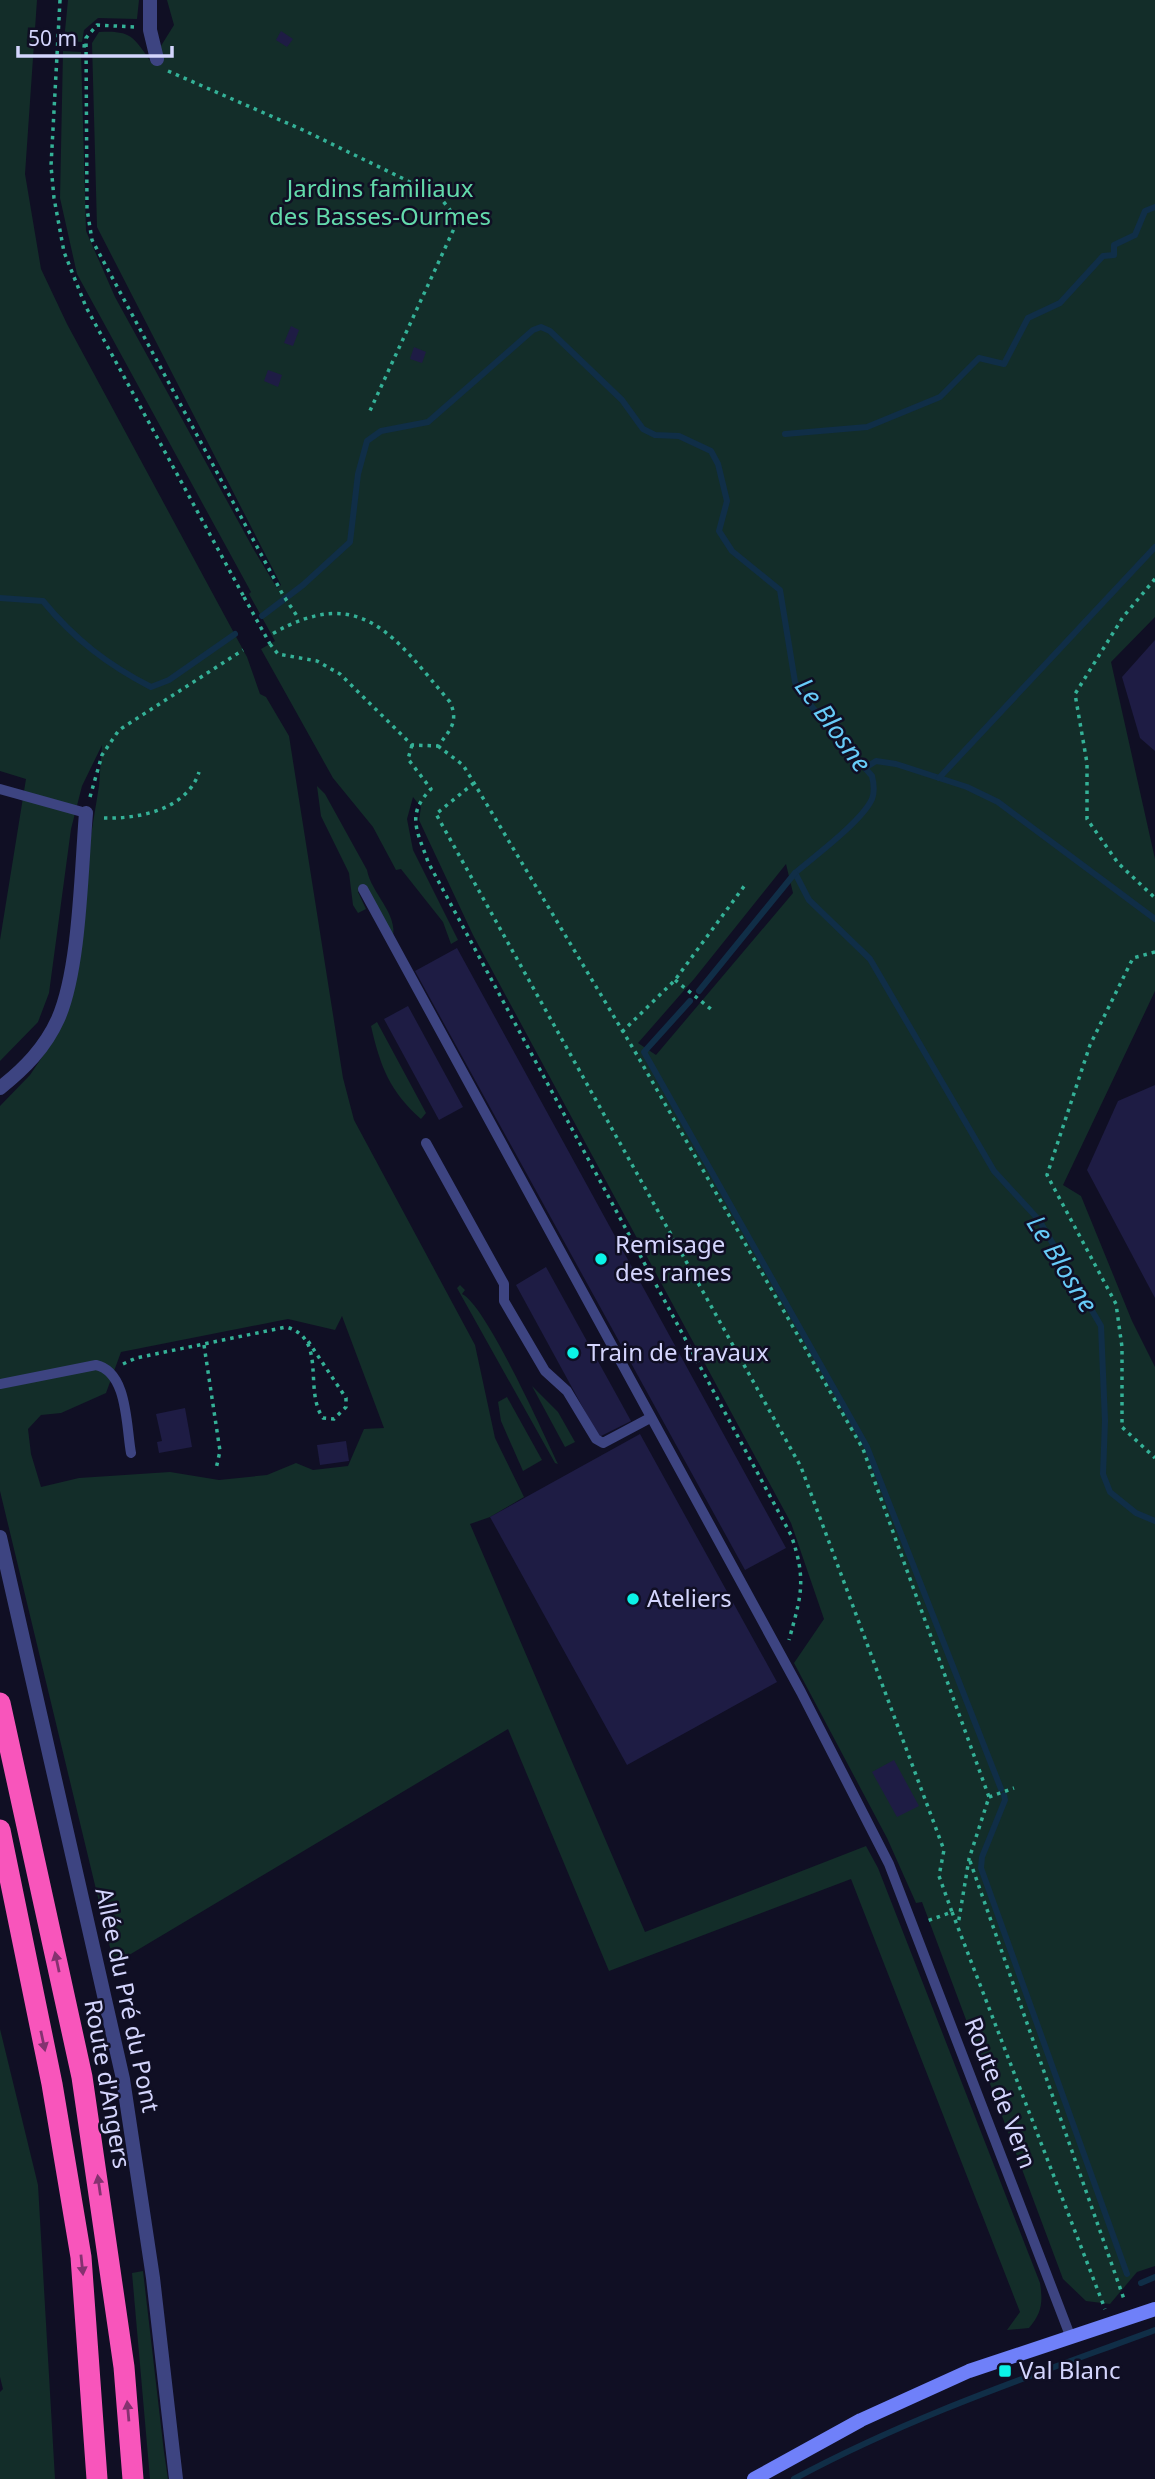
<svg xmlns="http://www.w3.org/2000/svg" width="1155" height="2479" font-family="'Noto Sans',sans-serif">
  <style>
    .green { fill: #132d29; fill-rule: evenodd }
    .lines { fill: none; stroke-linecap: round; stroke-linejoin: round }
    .stream { stroke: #102e47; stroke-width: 6 }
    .building { fill: #1e1c44 }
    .path { stroke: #34b197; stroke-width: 3.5; stroke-dasharray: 3.5 5; stroke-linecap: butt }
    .lane { stroke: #3d4481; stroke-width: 10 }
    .street { stroke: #3d4481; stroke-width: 14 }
    .secondary { stroke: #6f80f9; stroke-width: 14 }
    .highway { stroke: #f855bb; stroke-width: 21 }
    .path-bridge { stroke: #34b197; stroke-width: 3.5; stroke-dasharray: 3.5 5; stroke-linecap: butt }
    .oneway { fill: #843270 }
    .poi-dot { fill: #0bf3e7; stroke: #100f24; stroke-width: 2.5 }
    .labels { text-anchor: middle; stroke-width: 5; stroke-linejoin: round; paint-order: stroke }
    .park-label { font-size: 24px; fill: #63daab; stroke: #100f24 }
    .poi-label { font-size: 24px; fill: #d4d5fd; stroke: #100f24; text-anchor: start }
    .street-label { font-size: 24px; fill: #d4d5fd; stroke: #100f24 }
    .water-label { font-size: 26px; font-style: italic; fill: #67cbf8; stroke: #100f24 }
  </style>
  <rect width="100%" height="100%" fill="#100f24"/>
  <!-- green -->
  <g class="green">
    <path d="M0,0H37L25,174L41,269L67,324L247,657L260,694L266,697L289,736L343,1078L354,1120L475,1345L495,1438L524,1497L490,1517L470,1524L645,1932L866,1846L878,1868L1040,2283C1043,2302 1042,2313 1029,2328L1007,2330L1020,2312L851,1879L609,1971L508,1729L114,1964L0,1491V1106L30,1075L59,1032L99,786L102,745L82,786L71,829L49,993L38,1022L0,1061V940L26,779L0,771ZM342,1316L384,1428L364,1429L348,1466L313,1470L296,1463L267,1475L219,1480L170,1472L79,1478L41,1487L31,1454L28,1429L41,1415L61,1413L106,1393L121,1352L288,1319L335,1330Z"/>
    <path d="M68,0H139L137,19L98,18L84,30L82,42L64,41Z"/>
    <path d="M167,0H1155V617L1111,662L1155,859V991L1063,1185L1081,1196L1132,1321L1155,1367V2266L1137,2272L1110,2304L1086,2301L1063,2279L922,1902L916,1903L887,1838L794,1663L824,1619L791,1523L473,935L419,820L421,807L413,797L407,819L413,850L458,940L451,944L443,922L401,869L396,870L373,827L333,778L261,649L275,641L249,594L251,592L77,274L60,198L63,51L81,52L86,231L115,297L254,550L277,588L281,585L97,227L92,43L99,32C131,30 134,37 151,62L174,25ZM786,864L793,893L656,1055L638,1043L694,979Z"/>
    <path d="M317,786L325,794L367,870C371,893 398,913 393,938L367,887L358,892L366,909L358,913L353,905L349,873L321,816Z"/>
    <path d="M377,1022L426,1113L421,1119C390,1092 380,1066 371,1026Z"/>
    <path d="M460,1285L465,1290L462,1294C486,1305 544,1435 558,1464L555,1463L457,1288Z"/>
    <path d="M532,1386L558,1412L575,1442L565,1447Z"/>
    <path d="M507,1397L542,1460L523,1471L501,1421L498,1402Z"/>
    <path d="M0,2029L38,2185L55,2479H0V2392L3,2389L0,2377Z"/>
    <path d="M143,2271L164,2452L168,2479H150L132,2273Z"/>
  </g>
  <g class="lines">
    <!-- stream -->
    <g class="stream">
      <path d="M785,434L867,427L940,397L979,358L1004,364L1028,318L1060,303L1103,256L1114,255V245L1135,235L1145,211L1155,207"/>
      <path d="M0,598L43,601C74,639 108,665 151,687L169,680L235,634"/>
      <path d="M262,616L303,585L350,542L358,474L367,441L381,431L428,422L533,330L541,327L550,331L622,400L643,429L655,435L679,436L711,451L718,464L727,501L719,531L732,551L780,590L795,682L806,700L872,776C874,784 875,791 872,799C862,821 815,856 795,873L809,900L870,959L994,1171L1039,1220L1101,1326L1105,1421L1103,1474L1110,1492L1136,1513L1155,1521"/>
      <path d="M865,768L876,761L896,764L967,787L998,802L1155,919"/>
      <path d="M939,778L1155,547"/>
      <path d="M699,991L795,873"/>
      <path d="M690,1001L644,1052L867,1447L1001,1789"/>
      <path d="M1004,1795L1005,1800L982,1857L981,1868L1127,2274"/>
      <path d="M1141,2283L1155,2277"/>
      <path d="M794,2479C911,2416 1031,2376 1155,2330"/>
    </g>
  </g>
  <!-- building -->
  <g class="building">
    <path d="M281,31L293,39L287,47L276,40Z"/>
    <path d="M291,326L299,330L293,346L284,343Z"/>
    <path d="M414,347L426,352L422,363L410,359Z"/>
    <path d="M268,370L282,375L278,387L264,381Z"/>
    <path d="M1155,640V751L1140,738L1122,677Z"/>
    <path d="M457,948L786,1548L745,1570L415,971Z"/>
    <path d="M408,1006L463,1107L439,1120L384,1019Z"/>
    <path d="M1155,1085V1298L1087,1170L1118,1101Z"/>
    <path d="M546,1267L631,1421L599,1437L516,1285Z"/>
    <path d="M185,1408L192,1447L159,1453L157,1442L162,1441L156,1414Z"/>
    <path d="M640,1434L777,1682L627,1765L490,1517Z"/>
    <path d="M346,1441L349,1461L320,1465L317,1445Z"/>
    <path d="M894,1760L919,1806L897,1817L872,1772Z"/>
  </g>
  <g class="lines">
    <!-- path -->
    <g class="path">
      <path d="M60,0L51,166L54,198L64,252L86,307L244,597"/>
      <path d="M134,27L97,25L86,38L87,209L92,240L283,595L299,619"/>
      <path d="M57,44L86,46"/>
      <path d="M168,71L303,130L439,196L458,220L368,415"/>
      <path d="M1155,579L1123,617L1075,694L1087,763V819L1118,863L1155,898"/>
      <path d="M270,644L278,654L317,661L340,674L412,745L438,746C450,730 459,722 450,702C395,638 362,582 272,634"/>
      <path d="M412,745L408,759L431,789C405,815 418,832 428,862L791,1535C807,1580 801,1596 789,1640"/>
      <path d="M438,746L463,765L474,783L637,1055L863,1449L989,1797L969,1859L958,1925"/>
      <path d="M474,783L436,814L801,1467L944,1850L939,1876L952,1912L927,1921"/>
      <path d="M90,797L102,755L119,730L243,650"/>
      <path d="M104,818C138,819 187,810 199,772"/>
      <path d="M1155,952L1133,958L1090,1045L1047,1175L1116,1304L1122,1347V1427L1155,1458"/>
      <path d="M675,980L712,1010"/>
      <path d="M622,1032L675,980L745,885"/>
      <path d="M204,1345L220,1451L216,1469"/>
      <path d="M123,1364L136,1358L286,1327C328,1338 303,1390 323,1418L334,1419L346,1407V1398L308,1341"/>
      <path d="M989,1797L1014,1788"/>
      <path d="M970,1861L1125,2302"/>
      <path d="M952,1912L1105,2309"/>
    </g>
    <!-- lane -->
    <g class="lane">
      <path d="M0,789L86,813"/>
      <path d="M363,889L801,1692L889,1864L1071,2338"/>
      <path d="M426,1143L504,1284V1301L545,1371L567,1391L596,1439L603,1443L650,1418"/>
      <path d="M0,1384L96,1365C128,1372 126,1426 131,1453"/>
    </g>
    <!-- street -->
    <g class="street">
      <path d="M150,0V30L157,59"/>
      <path d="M0,1088C24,1069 45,1048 58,1019C80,969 81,871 86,813"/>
      <path d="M0,1537L123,2079L153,2278L176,2479"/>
    </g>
    <!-- secondary -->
    <path class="secondary" d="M754,2479L861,2420L969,2371L1155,2309"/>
    <!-- highway -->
    <g class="highway">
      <path d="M0,1703L82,2077L124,2367L133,2479"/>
      <path d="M0,1830L52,2084L81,2257L97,2479"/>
    </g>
    <!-- path-bridge -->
    <path class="path-bridge" d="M244,597L270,644"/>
  </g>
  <!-- one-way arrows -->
  <defs><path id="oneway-solid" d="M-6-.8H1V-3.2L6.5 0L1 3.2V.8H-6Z" transform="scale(1.75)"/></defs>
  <g class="oneway">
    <use href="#oneway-solid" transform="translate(57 1962) rotate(-102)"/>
    <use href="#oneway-solid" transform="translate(43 2041) rotate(78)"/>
    <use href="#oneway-solid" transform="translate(99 2185) rotate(-98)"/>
    <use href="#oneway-solid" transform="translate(82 2265) rotate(84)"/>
    <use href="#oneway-solid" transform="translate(128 2411) rotate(-95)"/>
  </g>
  <!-- markers -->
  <g class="poi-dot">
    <circle cx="601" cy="1259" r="7"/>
    <circle cx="573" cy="1353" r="7"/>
    <circle cx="633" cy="1599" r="7"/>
    <rect x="998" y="2364" width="14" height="14" rx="3.5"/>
  </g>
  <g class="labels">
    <!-- park labels -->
    <g class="park-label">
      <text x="380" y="197">Jardins familiaux<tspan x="380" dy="28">des Basses-Ourmes</tspan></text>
    </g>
    <!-- poi labels -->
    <g class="poi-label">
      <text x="615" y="1253">Remisage<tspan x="615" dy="28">des rames</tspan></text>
      <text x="587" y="1361">Train de travaux</text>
      <text x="647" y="1607">Ateliers</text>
      <text x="1019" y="2379">Val Blanc</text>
    </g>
    <!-- street labels -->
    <g class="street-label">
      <text transform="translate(127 2000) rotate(78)" y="8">Allée du Pré du Pont</text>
      <text transform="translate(107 2084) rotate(80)" y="8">Route d'Angers</text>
      <text transform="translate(1000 2093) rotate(69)" y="8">Route de Vern</text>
    </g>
    <!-- water labels -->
    <g class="water-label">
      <text transform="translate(833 725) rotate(54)" y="9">Le Blosne</text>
      <text transform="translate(1062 1264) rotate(58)" y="9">Le Blosne</text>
    </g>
  </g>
  <!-- scale -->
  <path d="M18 46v10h154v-10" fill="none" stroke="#d4d5fd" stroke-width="3.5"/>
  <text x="28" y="46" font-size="21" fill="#d4d5fd" stroke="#100f24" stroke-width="5" paint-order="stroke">50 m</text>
</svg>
